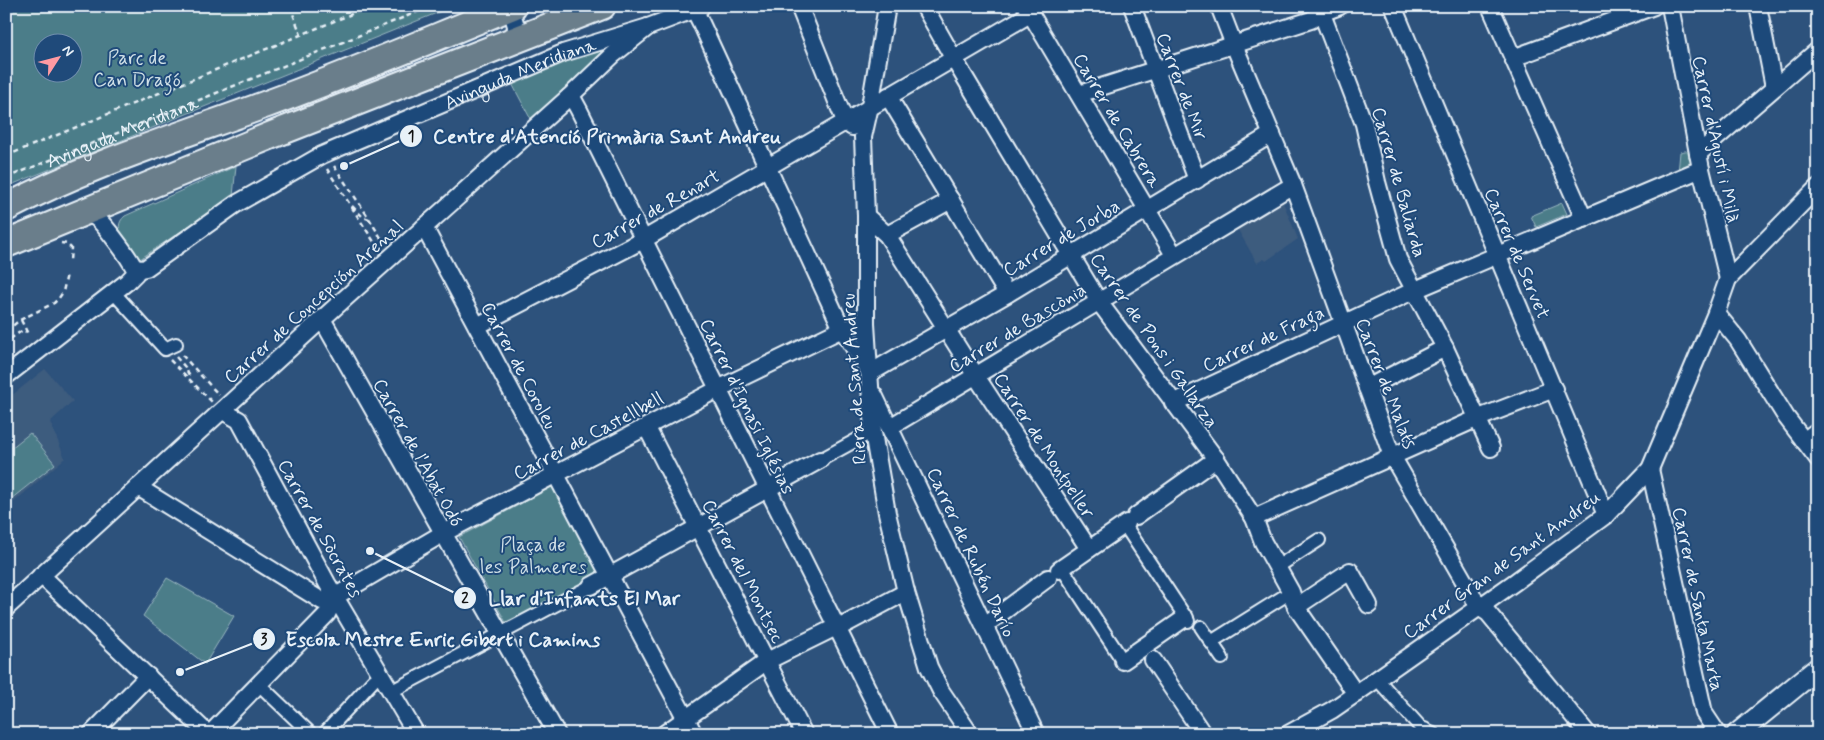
<svg xmlns="http://www.w3.org/2000/svg" width="1824" height="740" font-family="Mynerve,sans-serif">
  <style>
    .built { fill: #3d5b7e }
    .green { fill: #4b7d89; stroke: #9ab7c0; fill-rule: evenodd }
    .lines { fill: none; stroke-linecap: round; stroke-linejoin: round }
    .pedestrian-casing { stroke: #e8f1f8; stroke-width: 16 }
    .minor-casing { stroke: #e8f1f8; stroke-width: 20 }
    .tertiary-casing { stroke: #e8f1f8; stroke-width: 24 }
    .primary-casing { stroke: #e8f1f8; stroke-width: 30 }
    .path { stroke: #e8f1f8; stroke-width: 2.5; stroke-dasharray: 5 4; stroke-linecap: butt }
    .pedestrian { stroke: #1f4a7a; stroke-width: 12 }
    .minor { stroke: #1f4a7a; stroke-width: 16 }
    .tertiary { stroke: #1f4a7a; stroke-width: 20 }
    .primary { stroke: #6b7e8b; stroke-width: 26 }
    .labels { text-anchor: middle; stroke-width: 4; stroke-linejoin: round; paint-order: stroke }
    .park-label { font-size: 19px; fill: #d0e0e7; stroke: #1f4a7a }
    .street-label { font-size: 19px; fill: #e8f1f8; stroke: #1f4a7a }
    .leader { fill: none; stroke: #e8f1f8; stroke-width: 2 }
    .callout-dot { fill: #e8f1f8; stroke: #1f4a7a; stroke-width: 2 }
    .mark-label { font-size: 15px; text-anchor: middle; font-weight: bold; fill: #111 }
    .callout-label { font-size: 20px; text-anchor: middle; font-weight: bold; fill: #e8f1f8; stroke: #1f4a7a; stroke-width: 4; stroke-linejoin: round; paint-order: stroke }
  </style>
  <rect width="100%" height="100%" fill="#2d527c"/>
  <filter id="ink" filterUnits="userSpaceOnUse"><feTurbulence type="fractalNoise" baseFrequency=".02" numOctaves="2"/><feDisplacementMap in="SourceGraphic" scale="10" xChannelSelector="R" yChannelSelector="G"/><feConvolveMatrix kernelMatrix="1 2 1 2 8 2 1 2 1" color-interpolation-filters="sRGB"/></filter>
  <g filter="url(#ink)">
    <!-- built -->
    <g class="built">
      <path d="M1283,202L1298,239L1266,261L1264,259L1257,263L1237,228Z"/>
      <path d="M45,369L73,401L50,422L65,458L6,509V400Z"/>
    </g>
    <!-- green -->
    <g class="green">
      <path d="M6,6H454L6,187ZM42,42H72V72H42Z"/>
      <path d="M648,27L537,125L529,116L508,76Z"/>
      <path d="M1690,150L1694,167L1678,173L1680,152Z"/>
      <path d="M236,166L233,196L140,259C131,247 109,229 125,216Z"/>
      <path d="M1562,203L1567,214L1536,227L1531,216Z"/>
      <path d="M30,433L55,464L6,503V452Z"/>
      <path d="M554,486L606,574L508,626L459,537Z"/>
      <path d="M167,578L234,616L205,664L143,616Z"/>
    </g>
    <g class="lines">
      <defs>
        <g id="pedestrian">
          <path d="M114,293L165,349L176,344"/>
          <path d="M820,460L864,436"/>
          <path d="M1124,524L1188,621"/>
          <path d="M1277,567L1319,540"/>
          <path d="M1062,568L1123,661"/>
          <path d="M1201,627L1222,658"/>
          <path d="M1211,642L1291,592"/>
          <path d="M1377,679L1423,730L1433,734"/>
          <path d="M265,690L311,734"/>
          <path d="M392,691L591,586"/>
          <path d="M324,734L374,680"/>
        </g>
        <g id="minor">
          <path d="M510,6L516,26L515,41"/>
          <path d="M799,6L838,104L845,121L852,127"/>
          <path d="M887,6L870,106L863,137L866,216V324L873,432L887,513L906,592L929,667L941,691L970,734"/>
          <path d="M924,6L955,61L1099,302L1216,459L1254,518L1263,542L1291,592L1296,607L1356,694"/>
          <path d="M1026,6L1174,255"/>
          <path d="M1132,6L1197,180"/>
          <path d="M1219,6L1234,45L1293,185L1392,456L1479,607L1488,613L1588,734"/>
          <path d="M1319,6L1364,124L1377,182L1398,259L1445,348L1491,448"/>
          <path d="M1393,6L1606,515"/>
          <path d="M1490,6L1584,219"/>
          <path d="M1670,6L1701,169L1728,279"/>
          <path d="M1758,6L1774,87"/>
          <path d="M690,11L696,13L701,23L842,329L870,373L1007,294L1272,134"/>
          <path d="M1513,58L1654,6"/>
          <path d="M1079,94L1311,20L1321,13L1340,6"/>
          <path d="M888,96L1007,294"/>
          <path d="M569,97L573,99L579,110L890,734"/>
          <path d="M1698,154L1818,50"/>
          <path d="M866,216L887,235L976,376L1089,549"/>
          <path d="M424,227L694,734"/>
          <path d="M887,235L951,200"/>
          <path id="s2" d="M135,268L141,269L146,268L236,204L322,155L563,53L648,27L701,7"/>
          <path d="M1716,313L1738,340L1786,417L1818,459"/>
          <path d="M322,319L557,734"/>
          <path d="M477,326L643,240L1030,14"/>
          <path d="M6,376L127,282L136,273C136,265 102,221 95,217C90,214 85,215 79,215"/>
          <path d="M1367,388L1445,348"/>
          <path d="M874,395L1036,734"/>
          <path d="M1173,403L1415,290L1701,169"/>
          <path d="M223,411L239,420L327,583L416,734"/>
          <path d="M890,427L1293,185"/>
          <path d="M647,428L804,734"/>
          <path d="M1804,441L1818,430"/>
          <path d="M1650,469L1704,713L1718,734"/>
          <path d="M138,487L322,601L336,596L442,534L718,389L842,329L866,324"/>
          <path d="M1136,516L1216,459"/>
          <path d="M1254,518L1476,419L1554,389"/>
          <path d="M1059,570L1127,523"/>
          <path d="M41,575L208,734"/>
          <path d="M591,586L820,460"/>
          <path d="M1296,607L1350,571L1369,605"/>
          <path d="M6,608L322,319L569,97L613,55L648,27"/>
          <path d="M985,625L1048,578"/>
          <path d="M1153,660L1203,734"/>
          <path d="M1123,661L1185,618"/>
          <path d="M1424,731L1425,734"/>
          <path d="M91,734L148,676"/>
          <path d="M210,734L327,614L336,596"/>
          <path d="M664,734L767,661L832,629L842,626L906,592"/>
          <path d="M1288,734L1332,710L1377,679L1515,582L1606,515L1650,469L1716,313L1728,279L1818,187"/>
        </g>
        <path id="tertiary" d="M1737,734L1818,668"/>
        <g id="primary">
          <path d="M6,208C87,165 180,136 267,104C350,74 431,39 513,6"/>
          <path d="M6,244L272,135L602,6"/>
        </g>
      </defs>
      <!-- pedestrian casing -->
      <use href="#pedestrian" class="pedestrian-casing"/>
      <!-- minor casing -->
      <use href="#minor" class="minor-casing"/>
      <!-- tertiary casing -->
      <use href="#tertiary" class="tertiary-casing"/>
      <!-- primary casing -->
      <use href="#primary" class="primary-casing"/>
      <!-- path -->
      <g class="path">
        <path d="M290,6L301,35"/>
        <path d="M6,156L371,6"/>
        <path d="M334,166L367,215L384,243"/>
        <path d="M327,169L378,248"/>
        <path id="s1" d="M6,178L432,6"/>
        <path d="M352,206L363,217L369,219"/>
        <path d="M61,243L67,244L71,248L70,261"/>
        <path d="M6,266L12,263"/>
        <path d="M21,320L29,336"/>
        <path d="M6,331L20,320L54,303L59,298L63,292L67,274"/>
        <path d="M10,339L23,330L26,332"/>
        <path d="M182,355L219,395"/>
        <path d="M176,357L185,367L190,377"/>
        <path d="M170,360L212,402"/>
      </g>
      <!-- pedestrian -->
      <use href="#pedestrian" class="pedestrian"/>
      <!-- minor -->
      <use href="#minor" class="minor"/>
      <!-- tertiary -->
      <use href="#tertiary" class="tertiary"/>
      <!-- primary -->
      <use href="#primary" class="primary"/>
    </g>
  </g>
  <g class="labels">
    <!-- park labels -->
    <g class="park-label">
      <text x="137" y="64">Parc de<tspan x="137" dy="22">Can Dragó</tspan></text>
      <text x="533" y="551">Plaça de<tspan x="533" dy="22">les Palmeres</tspan></text>
    </g>
    <!-- street labels -->
    <g class="street-label">
      <text dy="7" stroke="none"><textPath href="#s2" startOffset="435">Avinguda Meridiana</textPath></text>
      <text transform="translate(1183 86) rotate(69)" y="7">Carrer de Mir</text>
      <text transform="translate(1118 120) rotate(59)" y="7">Carrer de Cabrera</text>
      <text dy="7" stroke="none"><textPath href="#s1" startOffset="125">Avinguda Meridiana</textPath></text>
      <text transform="translate(1717 139) rotate(78)" y="7">Carrer d'Agustí i Milà</text>
      <text transform="translate(1400 182) rotate(74)" y="7">Carrer de Baliarda</text>
      <text transform="translate(655 208) rotate(-29)" y="7">Carrer de Renart</text>
      <text transform="translate(1061 237) rotate(-31)" y="7">Carrer de Jorba</text>
      <text transform="translate(1518 253) rotate(67)" y="7">Carrer de Servet</text>
      <text transform="translate(313 301) rotate(-42)" y="7">Carrer de Concepción Arenal</text>
      <text transform="translate(1017 327) rotate(-31)" y="7">Carrer de Bascònia</text>
      <text transform="translate(1263 338) rotate(-25)" y="7">Carrer de Fraga</text>
      <text transform="translate(1155 340) rotate(55)" y="7">Carrer de Pons i Gallarza</text>
      <text transform="translate(520 365) rotate(62)" y="7">Carrer de Coroleu</text>
      <text transform="translate(853 379) rotate(-94)" y="7">Riera de Sant Andreu</text>
      <text transform="translate(1387 383) rotate(69)" y="7">Carrer de Malats</text>
      <text transform="translate(748 406) rotate(64)" y="7">Carrer d'Ignasi Iglésias</text>
      <text transform="translate(588 435) rotate(-28)" y="7">Carrer de Castellbell</text>
      <text transform="translate(1045 445) rotate(57)" y="7">Carrer de Montpeller</text>
      <text transform="translate(419 452) rotate(61)" y="7">Carrer de l'Abat Odó</text>
      <text transform="translate(321 528) rotate(61)" y="7">Carrer de Sòcrates</text>
      <text transform="translate(972 552) rotate(65)" y="7">Carrer de Rubén Darío</text>
      <text transform="translate(1501 564) rotate(-36)" y="7">Carrer Gran de Sant Andreu</text>
      <text transform="translate(744 571) rotate(63)" y="7">Carrer del Montsec</text>
      <text transform="translate(1699 599) rotate(78)" y="7">Carrer de Santa Marta</text>
    </g>
  </g>
  <!-- callouts -->
  <path class="leader" d="M344 166L411 136M370 551L465 598M180 672L264 639"/>
  <g class="callout-dot">
    <circle cx="344" cy="166" r="5"/>
    <circle cx="370" cy="551" r="5"/>
    <circle cx="180" cy="672" r="5"/>
    <circle cx="411" cy="136" r="12"/>
    <circle cx="465" cy="598" r="12"/>
    <circle cx="264" cy="639" r="12"/>
  </g>
  <g class="mark-label">
    <text x="411" y="141">1</text>
    <text x="465" y="603">2</text>
    <text x="264" y="644">3</text>
  </g>
  <g class="callout-label">
    <text x="607" y="143">Centre d'Atenció Primària Sant Andreu</text>
    <text x="584" y="605">Llar d'Infants El Mar</text>
    <text x="443" y="646">Escola Mestre Enric Gibert i Camins</text>
  </g>
  <!-- margin -->
  <rect width="1824" height="740" fill="none" stroke="#1f4a7a" stroke-width="25"/>
  <rect x="12" y="12" width="1799" height="715" fill="none" stroke="#e8f1f8" stroke-width="2" filter="url(#ink)"/>
  <!-- north arrow -->
  <g transform="translate(58 58) rotate(54)"><circle r="24" fill="#1f4a7a" stroke="#6f8dac"/>
  <path d="M0-4L9 19L0 12L-9 19Z" fill="#ff9aa2"/>
  <text y="-8" font-size="14" font-weight="bold" text-anchor="middle" fill="#e8f1f8">N</text>
  </g>
</svg>
